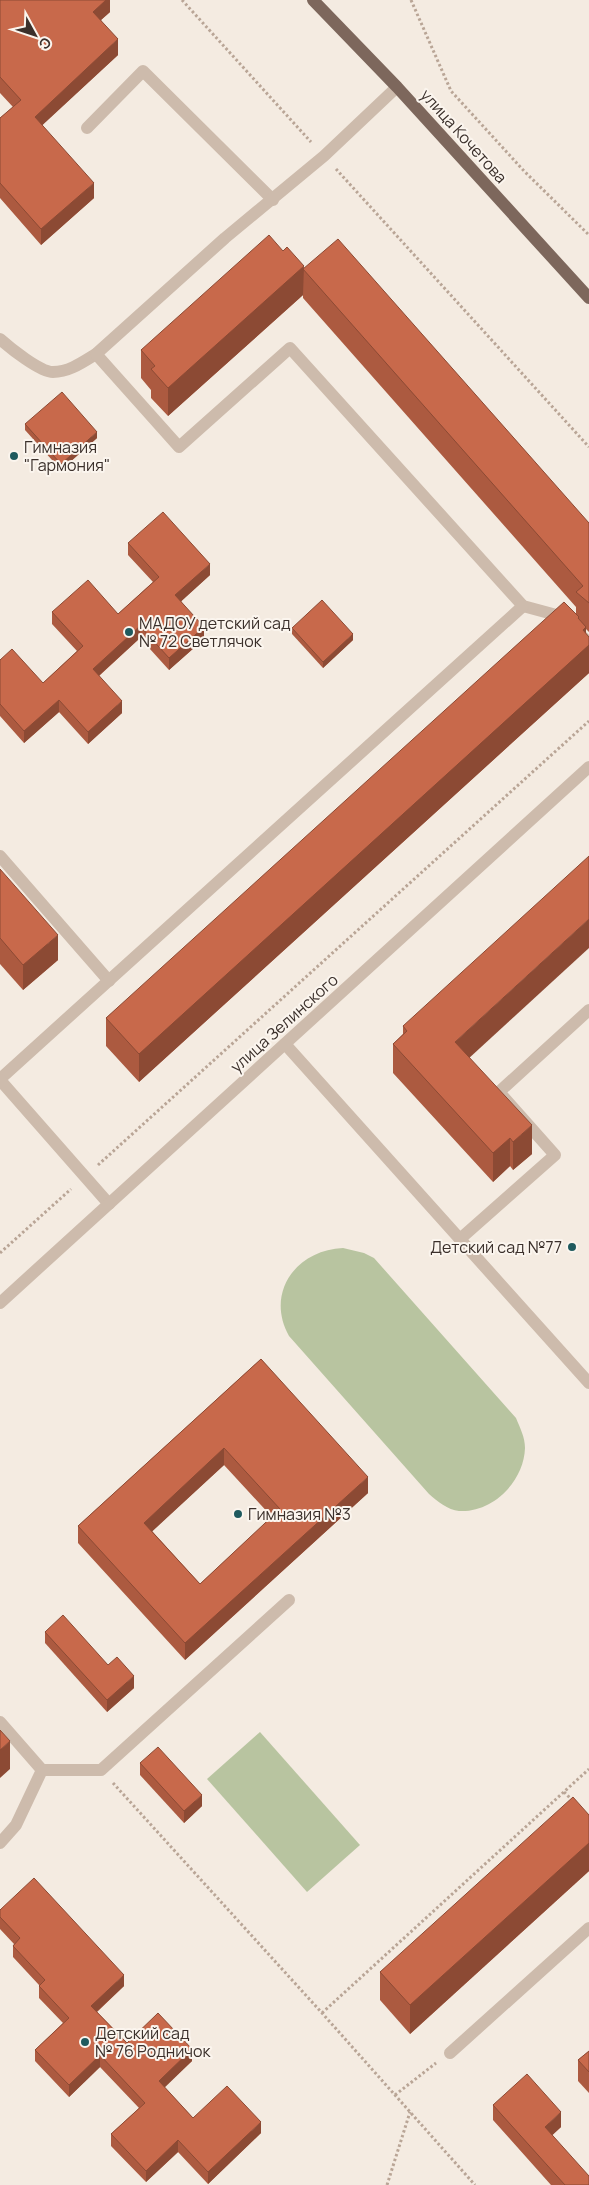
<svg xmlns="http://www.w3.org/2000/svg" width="589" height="2185" font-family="Manrope,sans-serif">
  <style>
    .green { fill: #b8c4a0 }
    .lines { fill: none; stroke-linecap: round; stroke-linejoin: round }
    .path { stroke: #b9a596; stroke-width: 3; stroke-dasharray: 2.5 2.5; stroke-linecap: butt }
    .minor { stroke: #cdbbac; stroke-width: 12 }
    .major { stroke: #7d675c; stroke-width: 12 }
    .wall { fill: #ac5a40; fill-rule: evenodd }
    .shaded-wall { fill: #8c4a34 }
    .building { fill: #c8694b; stroke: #8c4a34; fill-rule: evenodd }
    .poi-dot { fill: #1f5a5e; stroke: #fbf5ee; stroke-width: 2 }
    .labels { text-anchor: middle; stroke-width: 4; stroke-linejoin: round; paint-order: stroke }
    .street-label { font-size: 16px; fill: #3b302b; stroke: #fbf5ee }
    .poi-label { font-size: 16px; fill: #3b302b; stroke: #fbf5ee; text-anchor: start }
  </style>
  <rect width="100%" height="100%" fill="#f4ebe1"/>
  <!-- green -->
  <g class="green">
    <path d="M343,1248L364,1253L374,1258L516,1418C520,1428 525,1437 525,1448C524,1481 493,1513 459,1511C448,1510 437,1501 429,1494L289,1336C265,1293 296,1250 343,1248Z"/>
    <path d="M260,1732L360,1845L307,1892L207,1779Z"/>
  </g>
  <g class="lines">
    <!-- path -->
    <g class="path">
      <path d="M182,0L311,142"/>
      <path d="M411,0L451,91L524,171L589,235"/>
      <path d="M336,169L589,447"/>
      <path d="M98,1165L589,721"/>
      <path d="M0,1253L71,1189"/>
      <path d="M113,1783L322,2013L475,2185"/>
      <path d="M564,1792L572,1800"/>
      <path d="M322,2013L589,1769"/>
      <path d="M395,2095L436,2063"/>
      <path d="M387,2185L410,2112"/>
    </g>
    <!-- minor -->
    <g class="minor">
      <path d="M87,128L143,71L273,200"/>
      <path d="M0,339C10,348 40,372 53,372C69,372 83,362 96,354L225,238L324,156L397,87"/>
      <path d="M96,354L179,447L290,348L523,606L560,616L589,643"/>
      <path d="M0,856L109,981"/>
      <path d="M285,1044L589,1383"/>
      <path d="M0,1079L523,606"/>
      <path d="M0,1080L109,1204"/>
      <path d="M460,1239L555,1155L499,1092L589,1010"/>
      <path d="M0,1303L589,767"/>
      <path d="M0,1722L42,1770L16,1825L0,1843"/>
      <path d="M42,1770H101L289,1600"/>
      <path d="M450,2053L589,1928"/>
    </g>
    <!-- major -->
    <path class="major" d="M313,0L397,87L589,298"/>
  </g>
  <!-- wall -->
  <g class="wall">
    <path d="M0,0H110V12L101,20L118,55L42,125L94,198L41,245L0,198V118L13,107L0,93Z"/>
    <path d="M283,251L589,523V632L586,629V634L589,637V673L139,1082L106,1046V1018L576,614V607L303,298V295L168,416L151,398V390L141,378V350Z"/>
    <path d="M25,424L97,438L61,470L25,430Z"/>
    <path d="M128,543L210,575L181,601L204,639L169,670L140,638L99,676L122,713L88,744L59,712L24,743L0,716V660L43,683L77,651L52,624V612L118,614L153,582L128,555Z"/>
    <path d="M292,628L353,640L323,668L292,634Z"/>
    <path d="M0,869L58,960L23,990L0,964Z"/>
    <path d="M403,1026L469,1058L532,1154L513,1170L510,1166L493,1182L393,1073V1044L403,1034Z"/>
    <path d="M261,1359L368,1493L185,1660L78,1543V1526ZM224,1465L272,1517L200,1584L152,1531Z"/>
    <path d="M45,1632L108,1665L134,1688L107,1712L45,1643Z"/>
    <path d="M140,1763L202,1806L184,1823L140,1775Z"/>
    <path d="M589,1815V1871L410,2034L380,2000V1972Z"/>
    <path d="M0,1910L124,1986L97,2012L127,2043L192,2061L164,2087L193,2118L261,2133L208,2184L178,2152L146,2182L111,2146V2134L139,2108L100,2067L69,2097L35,2061V2050L63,2023L39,1998V1985L13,1957V1946L14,1944L0,1929Z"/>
    <path d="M589,2051V2093L578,2081V2060Z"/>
    <path d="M493,2105L561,2127L552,2135L589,2185H551L493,2120Z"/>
  </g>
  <!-- shaded-wall -->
  <g class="shaded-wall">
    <path d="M106,0H110V12L93,27V12Z"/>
    <path d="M118,39V55L35,132V117Z"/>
    <path d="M94,183V198L41,245V229Z"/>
    <path d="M304,266L303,295L168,416V388Z"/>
    <path d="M97,432V438L61,470V464Z"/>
    <path d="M210,564V575L175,607V595Z"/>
    <path d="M140,626V638L93,681V669Z"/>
    <path d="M204,627V639L169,670V658Z"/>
    <path d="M586,627V647L589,645V673L139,1082V1054Z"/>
    <path d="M353,634V640L323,668V662Z"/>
    <path d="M59,700V712L24,743V731Z"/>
    <path d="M122,701V713L88,744V732Z"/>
    <path d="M589,919V948L455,1071V1042Z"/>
    <path d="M58,935V960L23,990V965Z"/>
    <path d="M532,1125V1154L513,1170V1142Z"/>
    <path d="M510,1138V1166L493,1182V1153Z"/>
    <path d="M224,1448V1465L144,1539V1523Z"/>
    <path d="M368,1477V1493L185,1660V1643Z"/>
    <path d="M134,1676V1688L107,1712V1700Z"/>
    <path d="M10,1741V1769L0,1778V1750Z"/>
    <path d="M202,1795V1806L184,1823V1811Z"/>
    <path d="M589,1843V1871L410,2034V2005Z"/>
    <path d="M124,1975V1986L91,2017V2006Z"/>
    <path d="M192,2049V2061L159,2093V2081Z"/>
    <path d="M100,2055V2067L69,2097V2085Z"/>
    <path d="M561,2112V2127L545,2142V2127Z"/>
    <path d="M261,2122V2133L208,2184V2172Z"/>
    <path d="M178,2140V2152L146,2182V2171Z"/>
  </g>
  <!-- building -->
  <g class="building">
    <path d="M0,0H106L93,12L118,39L35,117L94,183L41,229L0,183V118L21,100L0,77Z"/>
    <path d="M269,235L283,251L287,247L304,266L168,388L151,369L155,366L141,350Z"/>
    <path d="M338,239L589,523V603L576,592L583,586L303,269Z"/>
    <path d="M62,392L97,432L61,464L25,424Z"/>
    <path d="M163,512L210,564L175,595L204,627L169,658L140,626L93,669L122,701L88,732L59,700L24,731L0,704V660L12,649L43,683L83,646L52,612L88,580L118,614L159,577L128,543Z"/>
    <path d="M322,600L353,634L323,662L292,628Z"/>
    <path d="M564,602L579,617L578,618L586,627L583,630L589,637V645L139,1054L106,1018Z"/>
    <path d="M589,856V919L455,1042L532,1125L513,1142L510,1138L493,1153L393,1044L407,1031L403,1026Z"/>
    <path d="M0,869L58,935L23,965L0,938Z"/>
    <path d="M261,1359L368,1477L185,1643L78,1526ZM224,1448L280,1509L200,1584L144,1523Z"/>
    <path d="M63,1615L108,1665L117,1657L134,1676L107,1700L45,1632Z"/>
    <path d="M0,1730L10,1741L0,1750Z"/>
    <path d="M158,1747L202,1795L184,1811L140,1763Z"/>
    <path d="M573,1797L589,1815V1843L410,2005L380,1972Z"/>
    <path d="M34,1878L124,1975L91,2006L127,2043L158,2013L192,2049L159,2081L193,2118L227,2086L261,2122L208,2172L178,2140L146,2171L111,2134L145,2103L100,2055L69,2085L35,2050L69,2018L39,1986L45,1980L13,1946L20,1938L0,1917V1910Z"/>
    <path d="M589,2051V2072L578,2060Z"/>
    <path d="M527,2074L561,2112L545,2127L589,2176V2185H565L493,2105Z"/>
  </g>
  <!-- markers -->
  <g class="poi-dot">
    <circle cx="14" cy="456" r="5"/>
    <circle cx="129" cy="632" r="5"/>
    <circle cx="572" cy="1247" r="5"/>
    <circle cx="238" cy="1514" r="5"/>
    <circle cx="85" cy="2042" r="5"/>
  </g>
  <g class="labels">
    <!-- street labels -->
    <g class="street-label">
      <text transform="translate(464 136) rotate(48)" y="6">улица Кочетова</text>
      <text transform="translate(284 1023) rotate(-42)" y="6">улица Зелинского</text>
    </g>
    <!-- poi labels -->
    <g class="poi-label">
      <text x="24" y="453">Гимназия<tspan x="24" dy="18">"Гармония"</tspan></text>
      <text x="139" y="629">МАДОУ детский сад<tspan x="139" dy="18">№ 72 Светлячок</tspan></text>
      <text x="562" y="1253" text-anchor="end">Детский сад №77</text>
      <text x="248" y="1520">Гимназия №3</text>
      <text x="95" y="2039">Детский сад<tspan x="95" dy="18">№ 76 Родничок</tspan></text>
    </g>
  </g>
  <!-- north arrow -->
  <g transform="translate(35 35) rotate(130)" stroke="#fbf5ee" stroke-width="4" paint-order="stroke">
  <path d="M0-4L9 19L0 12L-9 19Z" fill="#3b302b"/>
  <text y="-8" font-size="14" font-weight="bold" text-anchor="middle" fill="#3b302b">С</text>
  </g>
</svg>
